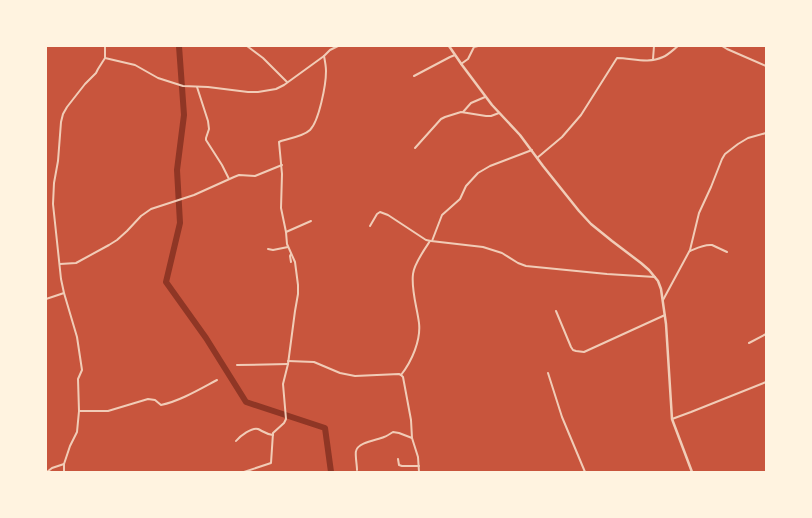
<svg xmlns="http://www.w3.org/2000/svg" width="812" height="518" font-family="'Nunito Sans',sans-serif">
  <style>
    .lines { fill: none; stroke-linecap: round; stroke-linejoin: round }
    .river { stroke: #8f3625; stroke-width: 6 }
    .minor { stroke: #f1ccb7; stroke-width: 2 }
    .tertiary { stroke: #f1ccb7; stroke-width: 2.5 }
  </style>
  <rect width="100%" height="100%" fill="#c8553d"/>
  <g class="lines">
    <!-- river -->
    <path class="river" d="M179,46L184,115L177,170L180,223L166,282L206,338L246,402L325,428L331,472"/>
    <!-- minor -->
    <g class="minor">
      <path d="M247,46L263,58L287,82"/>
      <path d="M722,46L727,49L766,66"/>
      <path d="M105,58L135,65L158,78L183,86L208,87L248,92H258L276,89L284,85L324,56L330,50L338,46"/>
      <path d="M653,59L654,46"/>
      <path d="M461,64L468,59L474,47L478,46"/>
      <path d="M414,76L450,57L455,55"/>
      <path d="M197,87L208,121L209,129L206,138V140L222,165L229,179"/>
      <path d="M463,112L471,103L485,97"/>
      <path d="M415,148L441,119L445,117L461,112L486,116H491L499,113"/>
      <path d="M537,158L562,137L581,115L617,58C632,58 648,64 663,57C668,55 673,50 678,46"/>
      <path d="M370,226L377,214L380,212L388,215L426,240L431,241L483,247L502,253L518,263L526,266L607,274L655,277"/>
      <path d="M286,232L311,221"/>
      <path d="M432,241L442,215L460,199L466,186L478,173L490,166L532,150"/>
      <path d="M268,249L273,250L288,247"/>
      <path d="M690,251C697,248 704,244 712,245L727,252"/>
      <path d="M291,254L290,256L291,262"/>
      <path d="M60,264L76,263L109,245L117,240L127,231L141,216L151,209L194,195L234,177L239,175L255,176L282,165"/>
      <path d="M46,299L64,293"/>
      <path d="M663,300L690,250L699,213L711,187L722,159L725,154L738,144L748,138L766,133"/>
      <path d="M556,311L571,347L573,350L576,351L584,352L665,315"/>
      <path d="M749,343L766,334"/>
      <path d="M288,361L314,362L340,373L355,376L399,374L401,375L403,377L411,420L412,438L418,457L419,472"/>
      <path d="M237,365L288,364"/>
      <path d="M548,373L562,417L585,472"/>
      <path d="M401,375C412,361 421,340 419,323C417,307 411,290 413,274C414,264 424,250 430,241"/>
      <path d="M79,411H108L148,399L155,400L161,405C180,401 200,389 217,380"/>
      <path d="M672,419L691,412L766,382"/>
      <path d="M236,441C240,436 252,427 258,429C264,432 266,434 273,435"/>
      <path d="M398,459L399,465L402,466H419"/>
      <path d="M357,470C357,465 355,455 356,451C358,442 378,440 384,437C387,436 390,434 393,432L399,433L412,438"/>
      <path d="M47,472L52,468L64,464"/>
      <path d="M64,472V464L70,446L77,432L79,411L78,379L82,370L77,337L64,293L61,279L53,204L54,183L58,161L61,122L63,114L67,107L85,84L96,73L98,69L105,58V46"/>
      <path d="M244,472L271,463L273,433L284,423L286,419L283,384L288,364L295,311L298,294V285L295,262L287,244L286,232L281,208L282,174L279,142L281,141C288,139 304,136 310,130C319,121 326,85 326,71C326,66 325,61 324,56"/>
    </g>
    <!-- tertiary -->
    <path class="tertiary" d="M449,46L462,65L492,105L520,135L543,166L579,211L591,224L612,241L641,263L649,270L658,281L661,289L666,324L672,419L692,472"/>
  </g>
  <!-- border -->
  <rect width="812" height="518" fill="none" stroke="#fff3e0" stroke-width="94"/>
</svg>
